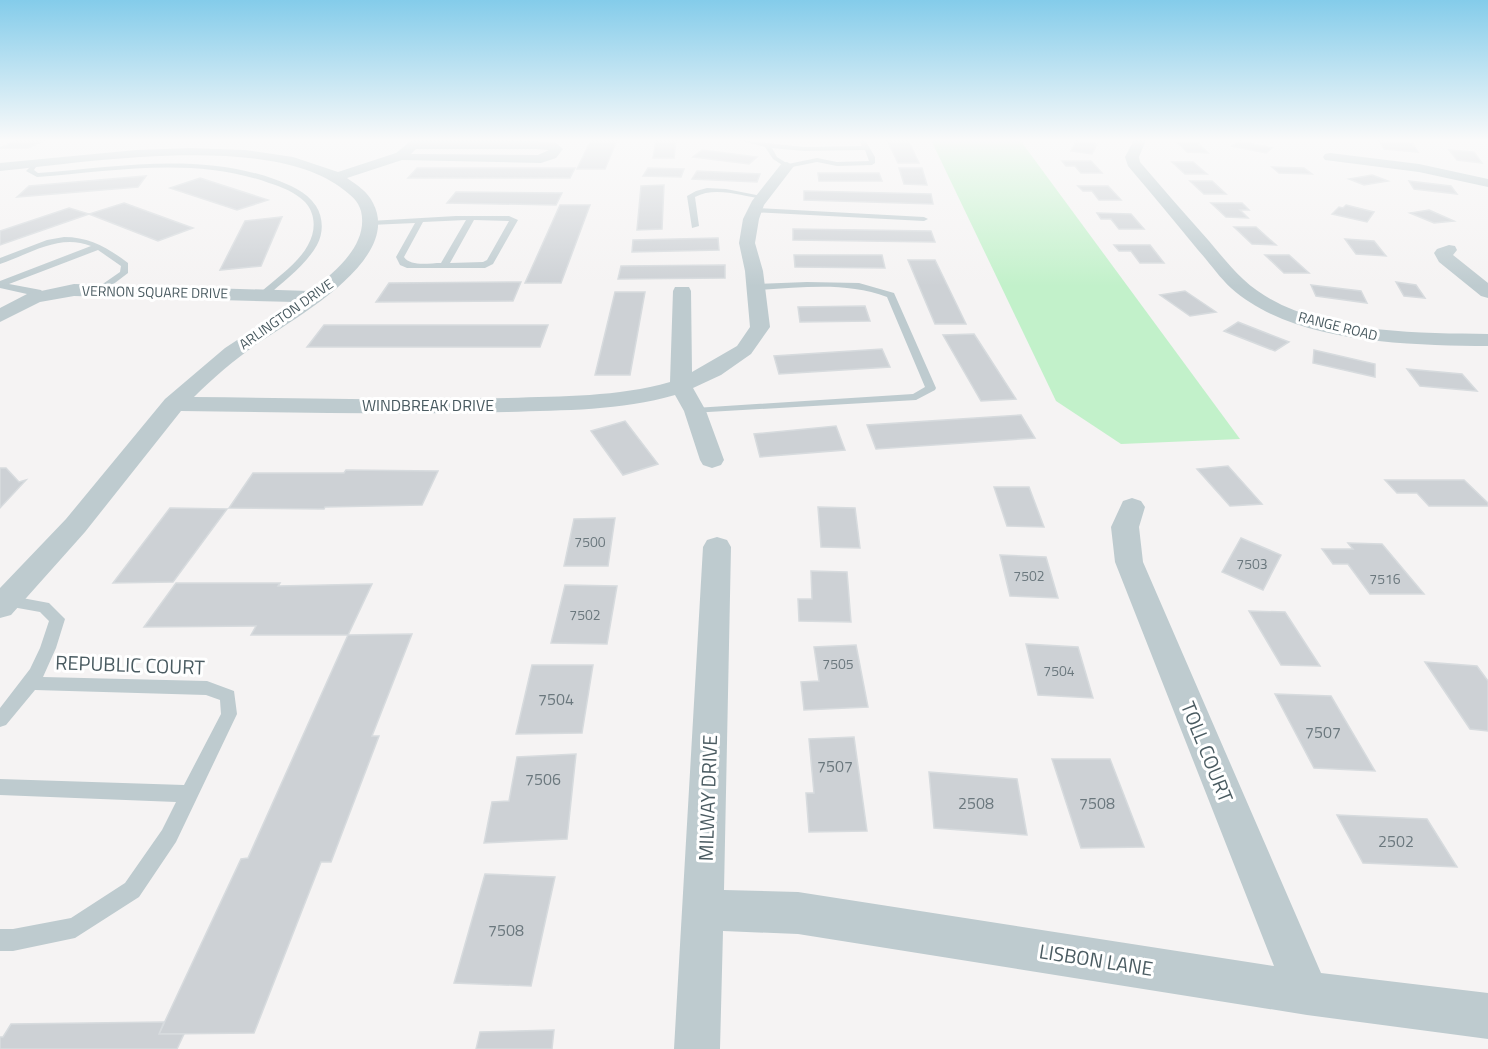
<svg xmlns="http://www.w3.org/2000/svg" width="1488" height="1049" font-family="'Titillium Web',sans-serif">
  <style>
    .green { fill: #c2f1ca }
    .building { fill: #cdd1d5; stroke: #d7dbde; stroke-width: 1.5 }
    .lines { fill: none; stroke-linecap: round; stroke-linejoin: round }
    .lane { fill: #becbcf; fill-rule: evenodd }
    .street { fill: #becbcf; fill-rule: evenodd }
    .labels { text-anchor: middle; stroke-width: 6; stroke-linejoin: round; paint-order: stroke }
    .far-street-label { font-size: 14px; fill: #4a5b61; stroke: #fff }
    .number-label { font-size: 14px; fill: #6b787e }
    .street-label { font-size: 16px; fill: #4a5b61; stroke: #fff }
    .near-number-label { font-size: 16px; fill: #6b787e }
    .near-street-label { font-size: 20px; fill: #4a5b61; stroke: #fff }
  </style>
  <rect width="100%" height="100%" fill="#f5f3f3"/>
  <!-- green -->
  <path class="green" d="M931,140H1020L1240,439L1121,444L1056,401Z"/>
  <!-- building -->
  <g class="building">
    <path d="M16,140H45L28,148H0Z"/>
    <path d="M591,140H617L605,169H577Z"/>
    <path d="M656,140H676L674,158H653Z"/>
    <path d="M887,140H908L919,163H898Z"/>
    <path d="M1076,141L1097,144L1092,154L1071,151Z"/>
    <path d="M1239,141L1272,148L1266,153L1232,146Z"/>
    <path d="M1379,141L1413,144L1418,152L1384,149Z"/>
    <path d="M1178,143H1198L1208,153L1187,152Z"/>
    <path d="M702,150L757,157L749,164L693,157Z"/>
    <path d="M1449,150L1474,152L1482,163L1457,160Z"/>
    <path d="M1062,161H1091L1102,173H1081L1075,166H1066Z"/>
    <path d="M1172,162H1193L1207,174H1185Z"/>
    <path d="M1272,167L1304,168L1312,174L1279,173Z"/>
    <path d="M417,168H575L570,178H408Z"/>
    <path d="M648,168L684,169L681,177L643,176Z"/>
    <path d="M899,168H922L927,185L904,184Z"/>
    <path d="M697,171L760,174L757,182L692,179Z"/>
    <path d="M818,173H879L882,181H819Z"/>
    <path d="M1372,175L1388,181L1364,185L1349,179Z"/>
    <path d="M146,176L138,187L17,197L29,186Z"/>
    <path d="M200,178L268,200L237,210L170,188Z"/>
    <path d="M1190,181H1212L1226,194H1204Z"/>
    <path d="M1409,181L1451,186L1457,194L1414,189Z"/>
    <path d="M664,185L662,229L637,230L641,186Z"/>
    <path d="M1078,186H1108L1121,200H1099L1092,191H1083Z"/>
    <path d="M804,191L931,194L933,204L804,200Z"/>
    <path d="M456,192L562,193L556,205L447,203Z"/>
    <path d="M124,203L193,228L158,241L89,214Z"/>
    <path d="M1211,203H1242L1249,210H1240L1248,218L1226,217Z"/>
    <path d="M560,205H590L561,283H525Z"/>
    <path d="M1346,205L1374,212L1367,222L1332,214L1339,207L1343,208Z"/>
    <path d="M69,208L89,214L0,245V231Z"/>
    <path d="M1429,210L1454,221L1434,223L1410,213Z"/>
    <path d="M1097,213L1131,214L1144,229H1119L1111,219H1101Z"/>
    <path d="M282,217L261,266L220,270L245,221Z"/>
    <path d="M1234,227H1256L1276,245L1252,244Z"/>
    <path d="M793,229L931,231L935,242L793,240Z"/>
    <path d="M718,238L719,250L632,252L633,240Z"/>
    <path d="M1345,239L1374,241L1386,256L1356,254Z"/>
    <path d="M1114,245H1150L1164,263H1140L1131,251H1119Z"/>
    <path d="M794,255H882L885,268L795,267Z"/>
    <path d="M1265,255H1289L1309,273H1284Z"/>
    <path d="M908,260H935L966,324H935Z"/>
    <path d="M725,265V278L618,279L621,266Z"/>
    <path d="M521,282L513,301L376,302L389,283Z"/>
    <path d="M1396,282L1416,285L1425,298L1404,296Z"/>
    <path d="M1311,285L1361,291L1367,303L1316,296Z"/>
    <path d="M1185,291L1216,312L1190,316L1160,295Z"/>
    <path d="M615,292H645L630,375H595Z"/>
    <path d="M865,306L870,321L800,322L798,307Z"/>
    <path d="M1238,322L1289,342L1275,351L1224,331Z"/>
    <path d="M324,325H548L540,347H307Z"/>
    <path d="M974,334L1016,399L981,401L943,335Z"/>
    <path d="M882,349L890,367L779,374L774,356Z"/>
    <path d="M1314,350L1375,364V377L1313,363Z"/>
    <path d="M1407,369L1462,374L1477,391L1420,386Z"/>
    <path d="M1021,415L1035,438L876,449L867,425Z"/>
    <path d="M625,421L658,464L623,475L591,431Z"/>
    <path d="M836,426L845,450L760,457L754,434Z"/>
    <path d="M1228,466L1262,504L1230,506L1197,469Z"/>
    <path d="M0,468H6L19,482L26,480L0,508Z"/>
    <path d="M346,470L438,471L422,505L325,507L324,509L229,508L253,473H344Z"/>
    <path d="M1385,480H1464L1488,503V506H1429L1417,493H1397Z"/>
    <path d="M994,487H1029L1044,527L1007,526Z"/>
    <path d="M818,507L855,508L860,548L821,547Z"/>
    <path d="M170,508L227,509L173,582L113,583Z"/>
    <path d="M615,518L608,566H564L574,519Z"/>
    <path d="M1241,538L1281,555L1263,590L1222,572Z"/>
    <path d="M1348,543L1382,544L1424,594H1370L1348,564H1333L1322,549H1353Z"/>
    <path d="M1000,555L1046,557L1058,598L1010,596Z"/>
    <path d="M811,571L847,572L851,622L799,621L798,599H812Z"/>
    <path d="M176,583H280L278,586L372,584L348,635H251L256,626L144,627Z"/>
    <path d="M565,585L617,586L607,644L551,643Z"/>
    <path d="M1249,611L1285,612L1320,666L1281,665Z"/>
    <path d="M412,634L372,736H379L331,862H321L254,1033L159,1034L241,859L248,858L348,635Z"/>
    <path d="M1026,644L1078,647L1093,698L1038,695Z"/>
    <path d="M856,645L868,707L804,710L801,682L819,681L814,647Z"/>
    <path d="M1425,662L1477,666L1488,681V731L1470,729Z"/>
    <path d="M532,665H593L582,733L516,734Z"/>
    <path d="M1275,694L1331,696L1375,771L1314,768Z"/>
    <path d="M854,737L867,831L809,832L806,793H814L809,739Z"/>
    <path d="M576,754L567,839L484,843L492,802L509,801L517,757Z"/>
    <path d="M1052,759H1110L1144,847L1081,848Z"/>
    <path d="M929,772L1017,779L1027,835L934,828Z"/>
    <path d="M1337,815L1427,819L1457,867L1363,863Z"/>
    <path d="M485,874L555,877L531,986L454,983Z"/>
    <path d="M164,1022L159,1034H184L177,1049H0V1037H3L11,1024Z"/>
    <path d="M554,1030L552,1049H476L480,1032Z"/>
  </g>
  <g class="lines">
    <!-- lane -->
    <g class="lane">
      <path d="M739,140L804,147L862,146L859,140H865L875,157V163L872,165L837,166L817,162L787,168L773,159L765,147ZM772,148L804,151L865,150L869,161L837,162L817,158L788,164L777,157Z"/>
      <path d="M35,162L38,164L34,170L38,173C116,167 198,152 274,179C290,185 306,191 316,206C323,217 324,232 317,245C305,266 284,281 266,297H260V293C276,278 298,264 308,245C316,231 316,214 305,202C295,192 282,187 269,183C195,156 113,171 37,177L26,171Z"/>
      <path d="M707,188L726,189L767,197L763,199C742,196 715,186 695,197L699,226L692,228L687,196L696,191Z"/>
      <path d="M755,208L924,217L928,219L924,221L752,212V208Z"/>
      <path d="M456,216H509L518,220L493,264L485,268H407L400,265L396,257L415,223L370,225L366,223L370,221ZM466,220L441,263C429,263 411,267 404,257L423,222ZM474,220L509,221L487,260L483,262L450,263Z"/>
      <path d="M64,237C90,237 108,248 128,263V273L103,292H97V288L120,272L121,266L98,250L9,284L41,290L47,296L45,298L0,288V281L91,246C59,233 30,254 0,264V258L47,240Z"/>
      <path d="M807,282L859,283L894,293L936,388L935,390L916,400L691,413V409L695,408L913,394L925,387L887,297C845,281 800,288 756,290L751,287L756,284Z"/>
      <path d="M6,595L49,603L65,619L56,648L43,677L207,681L234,691L237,714L176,842L139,897L75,938L13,951H0V929H13L71,918L125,883L162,830L176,802L0,795V779L184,785L221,714L220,700L206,695L35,690L6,725L0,727V708L30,669L40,648L49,621L40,612L1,605V597Z"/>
    </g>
    <!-- street -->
    <g class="street">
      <path d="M412,140L536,141L556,143L563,149L556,158L541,163L402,160L347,178C357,185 368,192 373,203C403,260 293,319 257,344C234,360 213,378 194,397C299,398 403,401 508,398C563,396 617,397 670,382L673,291L675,287H689L691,291L692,372L737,346L750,327L745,271L739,243L743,219L752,201L782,163L787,162L794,166L764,205L759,219L755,243L763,271L770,327L751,354L721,375L693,388L706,411L724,460L721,465L712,468L703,465L700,460L684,411L675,395C620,411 564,410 507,412C398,415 290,412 181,411L85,532L11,615L0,618V588L66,519L165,399L225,348L295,302L74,296L40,302L0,322V308L27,294L74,284L310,291C334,273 369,245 361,211C358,201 352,196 344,190C272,132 89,162 0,171V163L136,150L191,148L245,150L293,157L338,172L396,153ZM416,149H536L549,150L538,155L411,154Z"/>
      <path d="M1134,140H1146L1139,157L1140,162C1163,189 1186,215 1209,241C1220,254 1231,268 1243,279C1301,334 1413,333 1488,334V346C1408,345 1294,344 1231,288C1219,277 1209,262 1198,250C1175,222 1152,194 1128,166L1125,157Z"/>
      <path d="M1330,153L1419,164L1488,179V187L1419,172L1325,160L1323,157L1325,154Z"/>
      <path d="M1449,245L1455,246L1457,250L1453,255L1488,283V298L1481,296L1439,262L1434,253L1437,249Z"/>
      <path d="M1132,498L1141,501L1145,507L1139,527L1143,562L1321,973L1488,993V1039L1307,1015L798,934L723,931L720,1049H674L703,547L707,540L717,537L727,540L731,547L724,890L798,892L1274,966L1115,562L1111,527L1123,501Z"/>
    </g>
  </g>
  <!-- sky -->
  <linearGradient id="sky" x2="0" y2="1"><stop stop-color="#84ccea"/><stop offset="0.49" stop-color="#fafafa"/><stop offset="1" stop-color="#fafafa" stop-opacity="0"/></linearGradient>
  <rect width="1488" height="286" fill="url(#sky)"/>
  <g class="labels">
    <!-- far-street labels -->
    <g class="far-street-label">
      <text transform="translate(155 292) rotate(1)" y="5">VERNON SQUARE DRIVE</text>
      <text transform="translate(286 314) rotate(-35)" y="5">ARLINGTON DRIVE</text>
      <text transform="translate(1338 326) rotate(14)" y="5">RANGE ROAD</text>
    </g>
    <!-- number labels -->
    <g class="number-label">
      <text x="590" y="547">7500</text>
      <text x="1252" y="569">7503</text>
      <text x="1029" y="581">7502</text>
      <text x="1385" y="584">7516</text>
      <text x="585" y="620">7502</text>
      <text x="838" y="669">7505</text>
      <text x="1059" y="676">7504</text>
    </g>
    <!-- street labels -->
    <g class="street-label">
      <text x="428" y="411">WINDBREAK DRIVE</text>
    </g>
    <!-- near-number labels -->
    <g class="near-number-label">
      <text x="556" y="705">7504</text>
      <text x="1323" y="738">7507</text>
      <text x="835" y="772">7507</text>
      <text x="543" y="785">7506</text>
      <text x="976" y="809">2508</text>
      <text x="1097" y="809">7508</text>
      <text x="1396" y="847">2502</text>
      <text x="506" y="936">7508</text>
    </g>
    <!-- near-street labels -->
    <g class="near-street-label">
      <text transform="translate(130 665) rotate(2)" y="7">REPUBLIC COURT</text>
      <text transform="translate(1207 752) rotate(68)" y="7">TOLL COURT</text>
      <text transform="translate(708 798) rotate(-88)" y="7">MILWAY DRIVE</text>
      <text transform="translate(1096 960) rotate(9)" y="7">LISBON LANE</text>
    </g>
  </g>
</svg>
